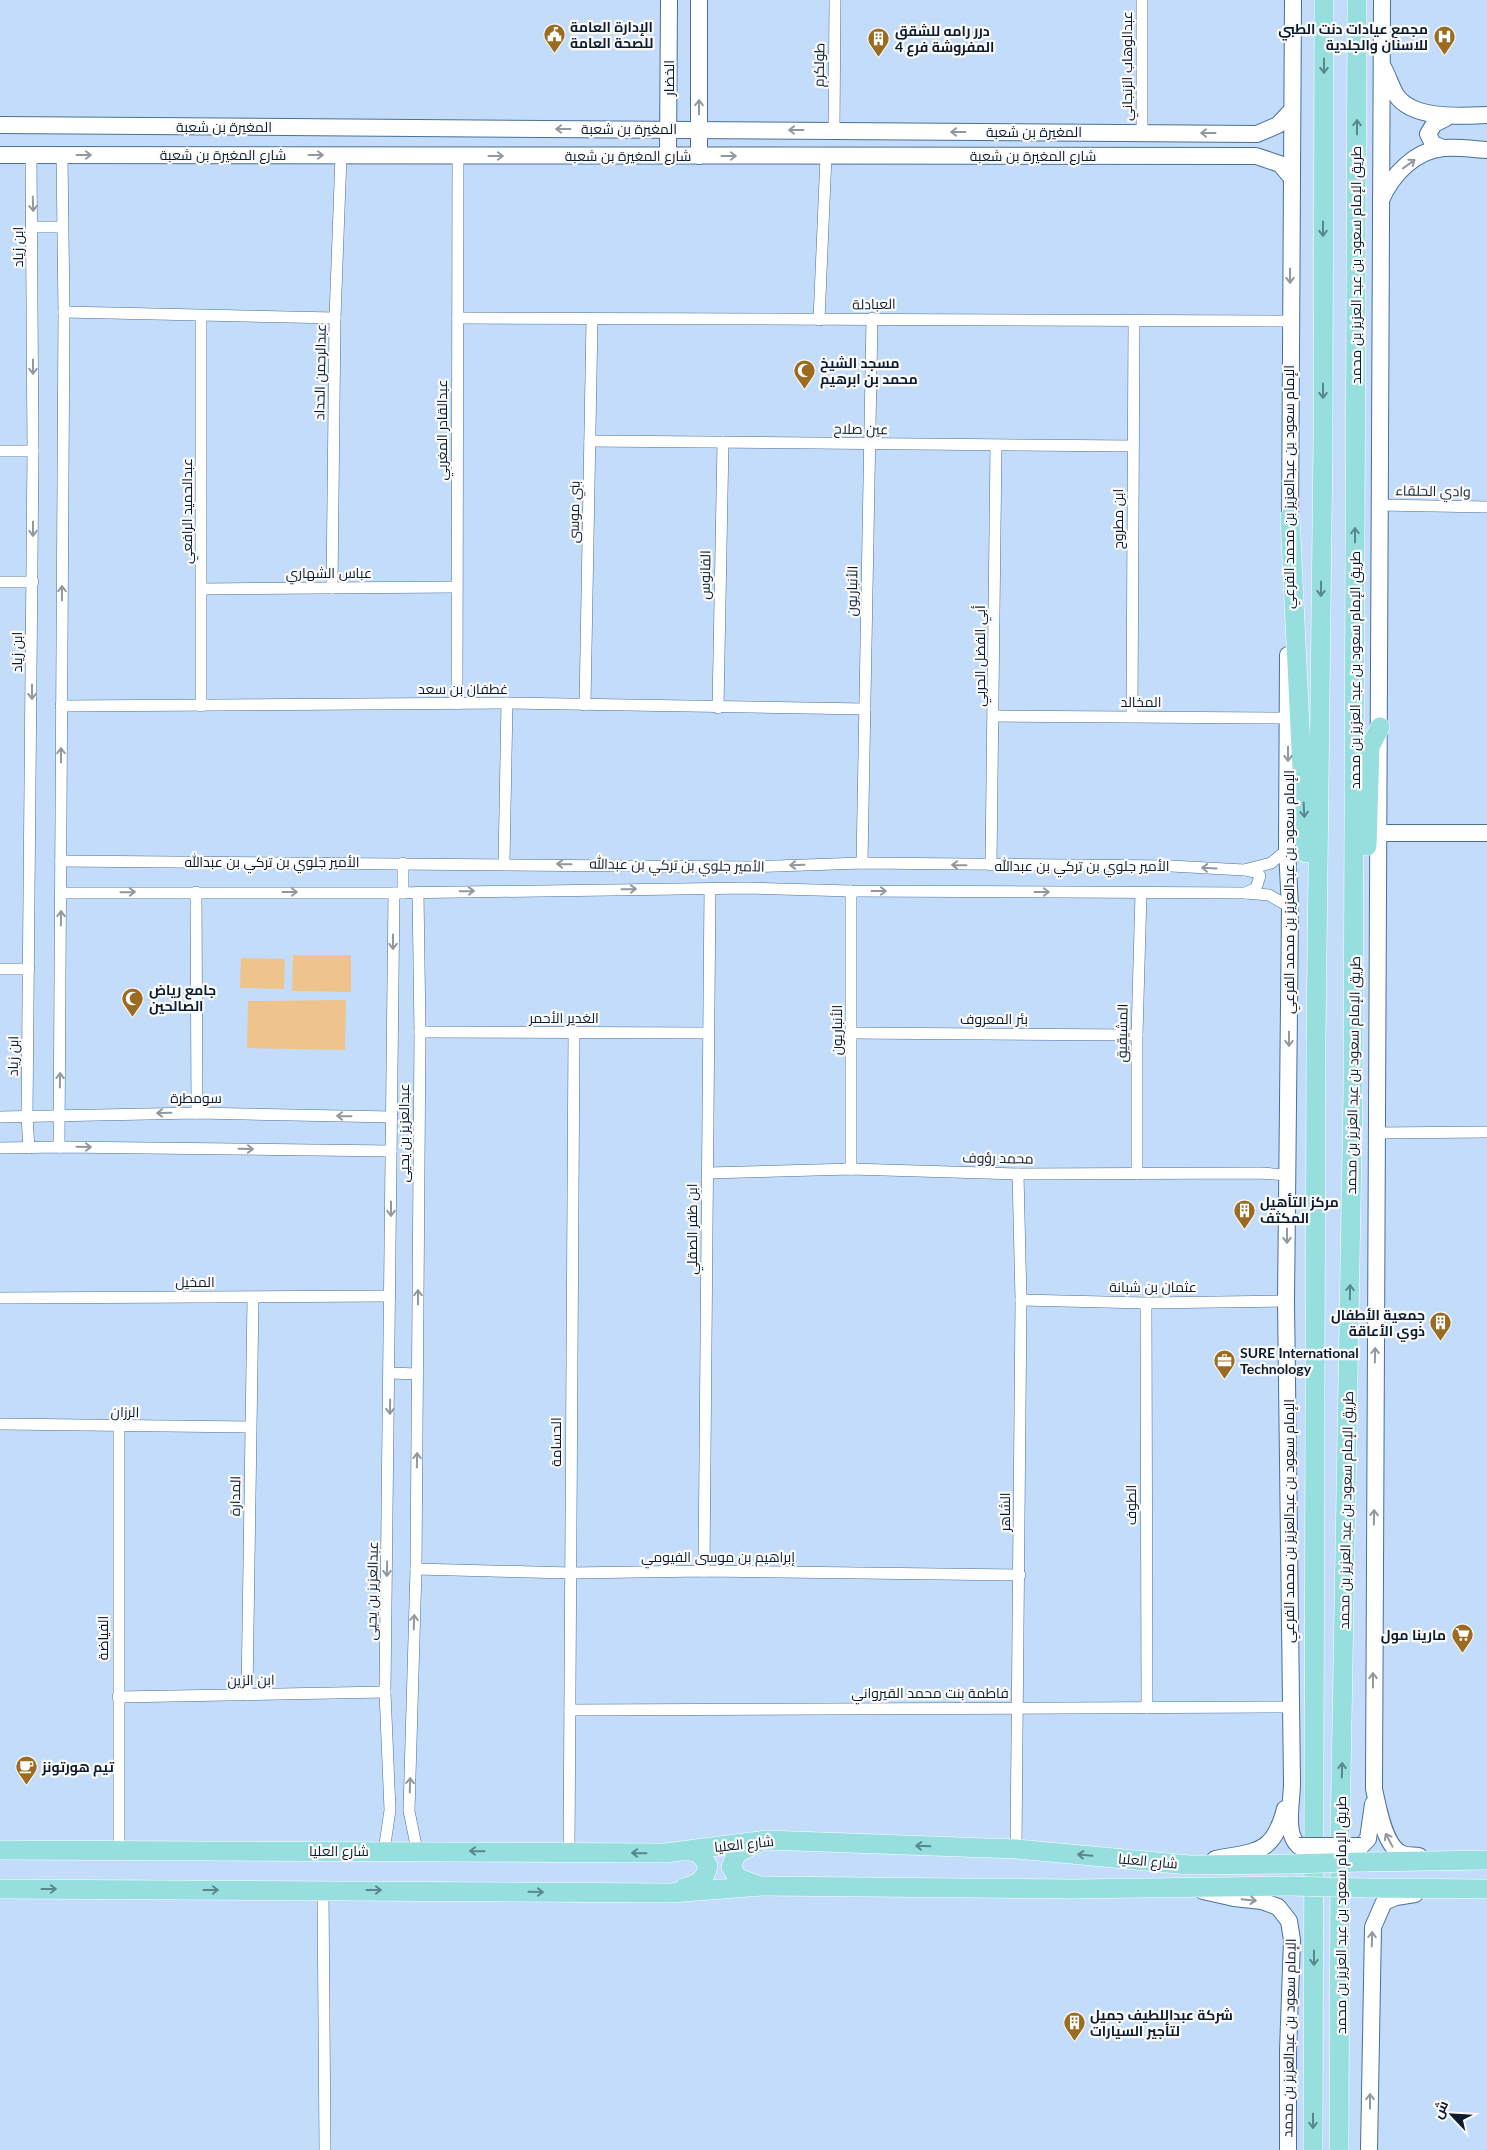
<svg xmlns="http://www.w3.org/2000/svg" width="1487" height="2150" font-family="Lato,Cairo,sans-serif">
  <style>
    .green { fill: #efc48c }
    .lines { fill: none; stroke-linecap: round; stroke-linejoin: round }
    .street-casing { stroke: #496f9c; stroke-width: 12 }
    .secondary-casing { stroke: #496f9c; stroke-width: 18 }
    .primary-casing { stroke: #fff; stroke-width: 20 }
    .street { stroke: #fff; stroke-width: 11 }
    .secondary { stroke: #fff; stroke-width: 16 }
    .primary { stroke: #97dfde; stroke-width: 19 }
    .secondary-bridge-casing { stroke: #496f9c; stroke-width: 18; stroke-linecap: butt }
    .primary-bridge-casing { stroke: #fff; stroke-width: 20; stroke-linecap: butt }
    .secondary-bridge { stroke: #fff; stroke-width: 16 }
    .primary-bridge { stroke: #97dfde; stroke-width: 19 }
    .oneway { stroke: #58878e }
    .oneway2 { stroke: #9298a0 }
    .labels { text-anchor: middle; stroke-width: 4.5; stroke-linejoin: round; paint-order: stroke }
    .poi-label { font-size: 14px; font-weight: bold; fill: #0c1b2d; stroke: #fafafa; text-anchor: start }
    .street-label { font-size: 14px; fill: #0c1b2d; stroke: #fafafa }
  </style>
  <rect width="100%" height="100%" fill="#c3dcfa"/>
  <!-- green -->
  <g class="green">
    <path d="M293,955H351V992L292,991Z"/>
    <path d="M241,958L285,959L284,989L240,988Z"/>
    <path d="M346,1000L345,1050L247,1048L248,1001Z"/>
  </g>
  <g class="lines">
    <defs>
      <g id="street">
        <path d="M1142,0V133"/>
        <path d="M834,131L835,0"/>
        <path d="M33,227H62"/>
        <path d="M64,312L335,318"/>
        <path d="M201,316V706"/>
        <path d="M458,318L1290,321"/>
        <path d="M819,320L826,156"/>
        <path d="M590,441L1133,446"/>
        <path d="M0,451H33"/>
        <path d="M1379,505L1487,507"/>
        <path d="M0,582H33"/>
        <path d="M332,588L335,318L341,156"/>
        <path d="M203,589L456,587"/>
        <path d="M457,704L458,156"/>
        <path d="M585,705L592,320"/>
        <path d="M61,706L507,703L865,709"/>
        <path d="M718,708L723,442"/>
        <path d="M994,716L1288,718"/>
        <path d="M1132,716L1134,321"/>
        <path d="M61,861L749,867L862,863L1171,866L1244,870L1271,863L1287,850"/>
        <path d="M504,863L507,703"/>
        <path d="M862,863L872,318"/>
        <path d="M991,865L996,446"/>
        <path d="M1245,870L1258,873L1260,876L1256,888L1246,893"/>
        <path d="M851,891V1169"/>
        <path d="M196,892L197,1113"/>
        <path d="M62,893H394L748,888L851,891L1246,893L1269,895L1290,907"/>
        <path d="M403,893V863"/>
        <path d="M0,969H29"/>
        <path d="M420,1032L707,1033"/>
        <path d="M852,1033L1137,1035"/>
        <path d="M0,1117L197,1113L392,1117"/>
        <path d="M1376,1133L1487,1132"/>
        <path d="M59,1147L64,312L62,155"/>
        <path d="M0,1148L59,1147L391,1151"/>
        <path d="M29,1148L27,1117L33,451L31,155"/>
        <path d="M708,1173L851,1169L1018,1174L1260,1173L1287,1175"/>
        <path d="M1137,1174V1035L1141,893"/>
        <path d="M0,1298L390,1296"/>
        <path d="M1021,1300L1146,1303L1286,1301"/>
        <path d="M1146,1303L1147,1708"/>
        <path d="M390,1373L417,1374"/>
        <path d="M0,1424L250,1427"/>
        <path d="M416,1569L571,1573L704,1571L1020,1575"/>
        <path d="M704,1571L710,888"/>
        <path d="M247,1695L253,1298"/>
        <path d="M118,1697L385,1692"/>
        <path d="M570,1710L1290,1707"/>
        <path d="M1016,1849L1021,1300L1018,1174"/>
        <path d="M119,1850V1427"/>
        <path d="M417,1850L409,1811L416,1569L420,1032L418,892"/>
        <path d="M384,1851L390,1810L385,1692L394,893"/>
        <path d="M569,1852L574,1033"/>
        <path d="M323,1890L325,2150"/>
      </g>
      <g id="secondary">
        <path d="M1382,0L1374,1789C1378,1806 1384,1848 1403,1854C1407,1856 1414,1855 1419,1856"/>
        <path d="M1383,67C1388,76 1391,86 1396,95C1413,120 1461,116 1487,115"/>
        <path d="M0,125L1257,134L1278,125L1292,110"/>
        <path d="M1443,148L1433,144L1428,134L1434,124L1446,118"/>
        <path d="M0,155L1256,156L1280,164L1291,177"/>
        <path d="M668,156L669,0"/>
        <path d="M699,156V0"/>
        <path d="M1381,200C1392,175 1415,150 1444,148C1458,147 1473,149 1487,150"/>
        <path d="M1290,530L1293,0"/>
        <path d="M1288,655L1287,850L1290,907L1286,1301L1292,1783C1292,1802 1284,1834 1299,1846"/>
        <path d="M1380,833H1487"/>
        <path d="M1361,1846L1368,1839L1373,1804"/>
        <path d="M1215,1859C1256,1851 1273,1855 1285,1809"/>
        <path d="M1203,1891L1234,1898L1262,1901L1278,1907L1289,1921L1292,1940L1288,2051V2150"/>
        <path d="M1369,2150L1373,1927L1384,1902L1396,1897L1415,1894"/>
      </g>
      <g id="primary">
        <path d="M1290,517L1306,853"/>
        <path d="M1367,846L1370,747L1380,727"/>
        <path d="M756,1844L737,1853L731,1867L738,1878L757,1885"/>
        <path d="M0,1850L665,1853L766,1840L1016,1849L1189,1865L1291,1864"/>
        <path d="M1364,1862L1487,1860"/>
        <path d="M684,1888C698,1884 705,1880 708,1866C702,1855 697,1850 684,1851"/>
        <path d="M1366,1888L1487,1889"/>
        <path d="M0,1889L671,1893L762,1886L1075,1889L1290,1886"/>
        <path d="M1313,2150L1316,1040L1323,442L1324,0"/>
        <path d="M1339,2150L1340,1836L1353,1092L1357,0"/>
      </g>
    </defs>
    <!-- street casing -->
    <use href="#street" class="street-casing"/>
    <!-- secondary casing -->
    <use href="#secondary" class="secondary-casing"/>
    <!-- primary casing -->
    <use href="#primary" class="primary-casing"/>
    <!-- street -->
    <use href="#street" class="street"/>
    <!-- secondary -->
    <use href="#secondary" class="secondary"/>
    <!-- primary -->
    <use href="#primary" class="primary"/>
    <defs>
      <path id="secondary-bridge" d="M1299,1846H1361"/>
      <g id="primary-bridge">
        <path d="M1291,1864L1364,1862"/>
        <path d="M1290,1886L1366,1888"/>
      </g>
    </defs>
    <!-- secondary-bridge casing -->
    <use href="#secondary-bridge" class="secondary-bridge-casing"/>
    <!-- primary-bridge casing -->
    <use href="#primary-bridge" class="primary-bridge-casing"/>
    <!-- secondary-bridge -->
    <use href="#secondary-bridge" class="secondary-bridge"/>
    <!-- primary-bridge -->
    <use href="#primary-bridge" class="primary-bridge"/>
  </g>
  <!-- one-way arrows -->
  <defs><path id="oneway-shaft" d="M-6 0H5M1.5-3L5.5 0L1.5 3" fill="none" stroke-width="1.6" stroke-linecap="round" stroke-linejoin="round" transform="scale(1.25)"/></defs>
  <g class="oneway">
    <use href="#oneway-shaft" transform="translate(1324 66) rotate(90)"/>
    <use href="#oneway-shaft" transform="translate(1357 127) rotate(-90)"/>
    <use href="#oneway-shaft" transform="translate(1323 229) rotate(90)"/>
    <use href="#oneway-shaft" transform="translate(1323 391) rotate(90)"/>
    <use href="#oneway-shaft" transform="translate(1355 535) rotate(-90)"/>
    <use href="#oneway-shaft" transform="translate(1321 589) rotate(91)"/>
    <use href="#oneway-shaft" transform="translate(1304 810) rotate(87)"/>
    <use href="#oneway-shaft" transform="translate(1350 1292) rotate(-89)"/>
    <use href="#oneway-shaft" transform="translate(1342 1770) rotate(-89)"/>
    <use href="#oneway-shaft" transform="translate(923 1846) rotate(-178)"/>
    <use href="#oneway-shaft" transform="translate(477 1851) rotate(-179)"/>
    <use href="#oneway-shaft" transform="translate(639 1853) rotate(-179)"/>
    <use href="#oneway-shaft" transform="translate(1085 1855) rotate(-175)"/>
    <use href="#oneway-shaft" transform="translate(49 1889)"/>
    <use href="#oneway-shaft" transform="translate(211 1890)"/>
    <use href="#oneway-shaft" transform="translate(374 1890)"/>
    <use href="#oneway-shaft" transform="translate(536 1892) rotate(1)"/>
    <use href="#oneway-shaft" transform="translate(1314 1958) rotate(90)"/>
    <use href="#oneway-shaft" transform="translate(1313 2121) rotate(90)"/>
  </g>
  <g class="oneway2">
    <use href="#oneway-shaft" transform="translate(699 107) rotate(-90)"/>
    <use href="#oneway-shaft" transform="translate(563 129) rotate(-180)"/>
    <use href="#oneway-shaft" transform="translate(796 130) rotate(-180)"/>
    <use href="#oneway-shaft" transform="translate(958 132) rotate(-180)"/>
    <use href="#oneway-shaft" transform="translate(1208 133) rotate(-180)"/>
    <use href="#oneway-shaft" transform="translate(84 155)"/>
    <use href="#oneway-shaft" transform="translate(316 155)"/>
    <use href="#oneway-shaft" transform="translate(496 156)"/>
    <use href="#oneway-shaft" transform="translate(729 156)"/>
    <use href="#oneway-shaft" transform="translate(1409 164) rotate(-36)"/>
    <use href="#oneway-shaft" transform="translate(33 204) rotate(88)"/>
    <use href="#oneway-shaft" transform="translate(1290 276) rotate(90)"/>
    <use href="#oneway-shaft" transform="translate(33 367) rotate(90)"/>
    <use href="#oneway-shaft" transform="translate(33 529) rotate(90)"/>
    <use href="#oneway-shaft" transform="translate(62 593) rotate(-90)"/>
    <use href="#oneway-shaft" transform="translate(32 692) rotate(90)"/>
    <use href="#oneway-shaft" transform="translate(1288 754) rotate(90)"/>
    <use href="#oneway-shaft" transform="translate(61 755) rotate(-90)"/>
    <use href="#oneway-shaft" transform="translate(564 864) rotate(-179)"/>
    <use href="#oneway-shaft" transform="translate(797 865) rotate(178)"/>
    <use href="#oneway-shaft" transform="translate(959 865) rotate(-179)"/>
    <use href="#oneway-shaft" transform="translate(1209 868) rotate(-177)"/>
    <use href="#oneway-shaft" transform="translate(629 889) rotate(-1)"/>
    <use href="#oneway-shaft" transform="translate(467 891) rotate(-1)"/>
    <use href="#oneway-shaft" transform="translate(879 891)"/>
    <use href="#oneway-shaft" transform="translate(128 892) rotate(-1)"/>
    <use href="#oneway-shaft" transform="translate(290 892)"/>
    <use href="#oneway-shaft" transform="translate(1042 892)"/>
    <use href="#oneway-shaft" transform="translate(61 918) rotate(-89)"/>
    <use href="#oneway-shaft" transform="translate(393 942) rotate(90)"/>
    <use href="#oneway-shaft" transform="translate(1289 1039) rotate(90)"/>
    <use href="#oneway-shaft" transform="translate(60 1080) rotate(-89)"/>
    <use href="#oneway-shaft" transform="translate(164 1113) rotate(179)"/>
    <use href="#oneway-shaft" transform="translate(344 1116) rotate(-179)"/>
    <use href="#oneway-shaft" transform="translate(84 1147) rotate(1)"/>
    <use href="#oneway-shaft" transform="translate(246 1149) rotate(1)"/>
    <use href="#oneway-shaft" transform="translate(391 1209) rotate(90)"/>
    <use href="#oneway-shaft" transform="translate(1287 1236) rotate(90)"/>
    <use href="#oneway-shaft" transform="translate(418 1297) rotate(-90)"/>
    <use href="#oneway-shaft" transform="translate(1375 1355) rotate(-89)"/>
    <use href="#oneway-shaft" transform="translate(390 1407) rotate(91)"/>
    <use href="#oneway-shaft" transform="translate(417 1460) rotate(-89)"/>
    <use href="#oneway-shaft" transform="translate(1374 1517) rotate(-89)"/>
    <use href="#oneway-shaft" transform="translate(387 1569) rotate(91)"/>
    <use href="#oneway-shaft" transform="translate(414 1622) rotate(-88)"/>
    <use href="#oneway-shaft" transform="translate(1373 1680) rotate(-90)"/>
    <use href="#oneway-shaft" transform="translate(410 1785) rotate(-88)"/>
    <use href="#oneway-shaft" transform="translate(1389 1840) rotate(-118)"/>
    <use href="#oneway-shaft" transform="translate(1249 1900) rotate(6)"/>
    <use href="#oneway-shaft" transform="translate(1372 1939) rotate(-88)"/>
    <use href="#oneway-shaft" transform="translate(1370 2101) rotate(-90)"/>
  </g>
  <!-- icons -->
  <defs>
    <symbol id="civic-pin" viewBox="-11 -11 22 30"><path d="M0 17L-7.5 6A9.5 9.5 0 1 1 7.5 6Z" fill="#9c6b1f" stroke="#fafafa"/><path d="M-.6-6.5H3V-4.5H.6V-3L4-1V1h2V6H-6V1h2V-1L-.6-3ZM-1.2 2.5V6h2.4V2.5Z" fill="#fff"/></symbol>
    <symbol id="hospital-pin" viewBox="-11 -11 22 30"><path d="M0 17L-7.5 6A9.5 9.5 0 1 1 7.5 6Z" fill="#9c6b1f" stroke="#fafafa"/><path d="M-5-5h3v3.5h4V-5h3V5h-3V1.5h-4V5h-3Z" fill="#fff"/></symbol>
    <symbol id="building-pin" viewBox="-11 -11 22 30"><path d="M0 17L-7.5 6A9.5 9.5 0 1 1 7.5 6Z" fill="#9c6b1f" stroke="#fafafa"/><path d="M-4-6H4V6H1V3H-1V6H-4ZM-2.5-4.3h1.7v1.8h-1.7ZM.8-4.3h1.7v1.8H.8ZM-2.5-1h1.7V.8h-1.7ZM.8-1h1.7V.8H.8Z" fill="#fff"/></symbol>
    <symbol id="mosque-pin" viewBox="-11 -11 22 30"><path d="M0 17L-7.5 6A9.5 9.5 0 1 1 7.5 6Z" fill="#9c6b1f" stroke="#fafafa"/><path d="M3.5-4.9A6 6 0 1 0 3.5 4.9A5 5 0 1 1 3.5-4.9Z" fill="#fff"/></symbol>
    <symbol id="office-pin" viewBox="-11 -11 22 30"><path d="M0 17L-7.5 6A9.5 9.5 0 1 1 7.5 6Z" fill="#9c6b1f" stroke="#fafafa"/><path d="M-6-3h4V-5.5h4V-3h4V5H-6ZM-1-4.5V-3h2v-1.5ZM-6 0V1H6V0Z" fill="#fff"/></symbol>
    <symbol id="supermarket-pin" viewBox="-11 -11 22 30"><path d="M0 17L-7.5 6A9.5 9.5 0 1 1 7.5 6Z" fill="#9c6b1f" stroke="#fafafa"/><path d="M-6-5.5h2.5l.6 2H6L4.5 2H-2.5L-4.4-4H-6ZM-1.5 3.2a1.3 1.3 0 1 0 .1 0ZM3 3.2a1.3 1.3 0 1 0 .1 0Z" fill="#fff"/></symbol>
    <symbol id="cafe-pin" viewBox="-11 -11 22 30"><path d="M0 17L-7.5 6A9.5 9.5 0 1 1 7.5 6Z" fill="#9c6b1f" stroke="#fafafa"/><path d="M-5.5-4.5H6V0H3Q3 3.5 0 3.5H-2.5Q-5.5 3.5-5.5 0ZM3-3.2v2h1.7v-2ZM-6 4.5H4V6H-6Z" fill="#fff"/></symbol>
  </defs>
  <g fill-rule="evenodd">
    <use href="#civic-pin" x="542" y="22" width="25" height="34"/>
    <use href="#hospital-pin" x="1432" y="24" width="25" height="34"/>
    <use href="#building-pin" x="866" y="26" width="25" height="34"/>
    <use href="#mosque-pin" x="792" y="358" width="25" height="34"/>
    <use href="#mosque-pin" x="120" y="986" width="25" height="34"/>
    <use href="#building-pin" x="1232" y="1198" width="25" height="34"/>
    <use href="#building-pin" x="1428" y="1310" width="25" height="34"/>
    <use href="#office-pin" x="1212" y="1348" width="25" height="34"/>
    <use href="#supermarket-pin" x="1450" y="1622" width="25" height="34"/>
    <use href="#cafe-pin" x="14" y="1754" width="25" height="34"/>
    <use href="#building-pin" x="1062" y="2010" width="25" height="34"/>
  </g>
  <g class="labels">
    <!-- poi labels -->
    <g class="poi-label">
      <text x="570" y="32">الإدارة العامة<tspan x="570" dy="16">للصحة العامة</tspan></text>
      <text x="1428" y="34" text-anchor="end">مجمع عيادات دنت الطبي<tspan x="1428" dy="16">للاسنان والجلدية</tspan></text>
      <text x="895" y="36">درر رامه للشقق<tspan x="895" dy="16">المفروشة فرع 4</tspan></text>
      <text x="820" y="368">مسجد الشيخ<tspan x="820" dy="16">محمد بن ابرهيم</tspan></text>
      <text x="149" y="995">جامع رياض<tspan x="149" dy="16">الصالحين</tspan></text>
      <text x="1260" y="1207">مركز التأهيل<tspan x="1260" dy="16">المكثف</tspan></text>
      <text x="1425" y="1320" text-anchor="end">جمعية الأطفال<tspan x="1425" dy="16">ذوي الأعاقة</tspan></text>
      <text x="1240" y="1358">SURE International<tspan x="1240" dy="16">Technology</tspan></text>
      <text x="1446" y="1640" text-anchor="end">مارينا مول</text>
      <text x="42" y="1772">تيم هورتونز</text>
      <text x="1090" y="2020">شركة عبداللطيف جميل<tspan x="1090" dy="16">لتأجير السيارات</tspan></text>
    </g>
    <!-- street labels -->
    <g class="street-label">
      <text transform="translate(819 65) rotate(-89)" y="5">طولكرم</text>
      <text transform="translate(1127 66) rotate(-90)" y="5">عبدالوهاب الزنجاني</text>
      <text transform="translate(669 78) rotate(-90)" y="5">الخضار</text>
      <text x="224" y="132">المغيرة بن شعبة</text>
      <text x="629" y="134">المغيرة بن شعبة</text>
      <text x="1034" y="137">المغيرة بن شعبة</text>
      <text x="223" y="160">شارع المغيرة بن شعبة</text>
      <text x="628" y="161">شارع المغيرة بن شعبة</text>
      <text x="1033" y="161">شارع المغيرة بن شعبة</text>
      <text transform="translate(18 247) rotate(-90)" y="5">ابن زياد</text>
      <text transform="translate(1356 265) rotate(-90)" y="5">طريق الإمام سعود بن عبد العزيز بن محمد</text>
      <text transform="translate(874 304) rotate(-1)" y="5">العبادلة</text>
      <text transform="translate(320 372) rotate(-89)" y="5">عبدالرحمن الحداد</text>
      <text transform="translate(861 429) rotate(1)" y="5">عين صلاح</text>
      <text transform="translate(442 430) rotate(-90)" y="5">عبدالقادر المغربي</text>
      <text transform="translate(1289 487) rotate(-90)" y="5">الإمام سعود بن عبدالعزيز بن محمد الفرعي</text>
      <text transform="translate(1433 491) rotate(1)" y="5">وادي الحلقاء</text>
      <text transform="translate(187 511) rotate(-90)" y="5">عبدالحميد الرافعي</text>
      <text transform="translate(574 512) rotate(-89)" y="5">بني موسى</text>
      <text transform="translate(1118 519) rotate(-90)" y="5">ابن مطروح</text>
      <text x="329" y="578">عباس الشهاري</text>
      <text transform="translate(705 575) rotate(-89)" y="5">الفانوس</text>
      <text transform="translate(852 591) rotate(-89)" y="5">الأنباريون</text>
      <text transform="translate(17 652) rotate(-90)" y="5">ابن زياد</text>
      <text transform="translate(980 656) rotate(-90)" y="5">أبي الفضل الحربي</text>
      <text transform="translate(1355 670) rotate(-90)" y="5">طريق الإمام سعود بن عبد العزيز بن محمد</text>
      <text x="463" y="694">غطفان بن سعد</text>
      <text x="1141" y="707">المخالد</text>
      <text x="272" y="867">الأمير جلوي بن تركي بن عبدالله</text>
      <text transform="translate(677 865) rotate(1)" y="5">الأمير جلوي بن تركي بن عبدالله</text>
      <text x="1082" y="871">الأمير جلوي بن تركي بن عبدالله</text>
      <text transform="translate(1289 892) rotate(-90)" y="5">الإمام سعود بن عبدالعزيز بن محمد الفرعي</text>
      <text x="564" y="1023">الغدير الأحمر</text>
      <text x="994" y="1024">بئر المعروف</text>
      <text transform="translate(837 1030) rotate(-90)" y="5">الأنباريون</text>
      <text transform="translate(1122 1033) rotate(-89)" y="5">المشيقيق</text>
      <text transform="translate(13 1056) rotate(-89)" y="5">ابن زياد</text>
      <text transform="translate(1353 1075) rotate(-89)" y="5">طريق الإمام سعود بن عبد العزيز بن محمد</text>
      <text x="196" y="1103">سومطرة</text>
      <text transform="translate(404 1133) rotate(-90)" y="5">عبدالعزيز بن يحيى</text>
      <text transform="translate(998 1158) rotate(1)" y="5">محمد رؤوف</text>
      <text transform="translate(692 1229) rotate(-90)" y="5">ابن ظفر الصقلي</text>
      <text x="195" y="1287">المخيل</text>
      <text x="1153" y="1292">عثمان بن شبانة</text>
      <text transform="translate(125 1412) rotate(1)" y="5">الرزان</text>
      <text transform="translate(556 1442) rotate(-90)" y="5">الحسامة</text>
      <text transform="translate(235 1496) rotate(-89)" y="5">المدارة</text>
      <text transform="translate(1131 1505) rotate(-90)" y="5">الطوف</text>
      <text transform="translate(1346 1510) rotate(-89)" y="5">طريق الإمام سعود بن عبد العزيز بن محمد</text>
      <text transform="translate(1005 1512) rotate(-90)" y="5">الشاهر</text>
      <text transform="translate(1289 1521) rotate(-90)" y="5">الإمام سعود بن عبدالعزيز بن محمد الفرعي</text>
      <text x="718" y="1562">إبراهيم بن موسى الفيومي</text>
      <text transform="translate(372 1591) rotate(-89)" y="5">عبدالعزيز بن يحيى</text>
      <text transform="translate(103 1638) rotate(-90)" y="5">الفياضة</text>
      <text transform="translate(251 1680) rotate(-1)" y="5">ابن الزين</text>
      <text x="930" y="1698">فاطمة بنت محمد القيرواني</text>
      <text transform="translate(744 1844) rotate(-6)" y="5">شارع العليا</text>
      <text x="339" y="1856">شارع العليا</text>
      <text transform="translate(1148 1861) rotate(5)" y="5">شارع العليا</text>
      <text transform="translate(1341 1915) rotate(-90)" y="5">طريق الإمام سعود بن عبد العزيز بن محمد</text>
      <text transform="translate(1289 2038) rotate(-89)" y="5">الإمام سعود بن عبدالعزيز بن محمد</text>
    </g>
  </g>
  <!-- north arrow -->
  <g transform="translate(1452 2115) rotate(295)" stroke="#fafafa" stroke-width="4" paint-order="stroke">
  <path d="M0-4L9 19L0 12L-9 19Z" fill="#0c1b2d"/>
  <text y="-8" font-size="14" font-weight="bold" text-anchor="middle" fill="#0c1b2d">ش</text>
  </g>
</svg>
